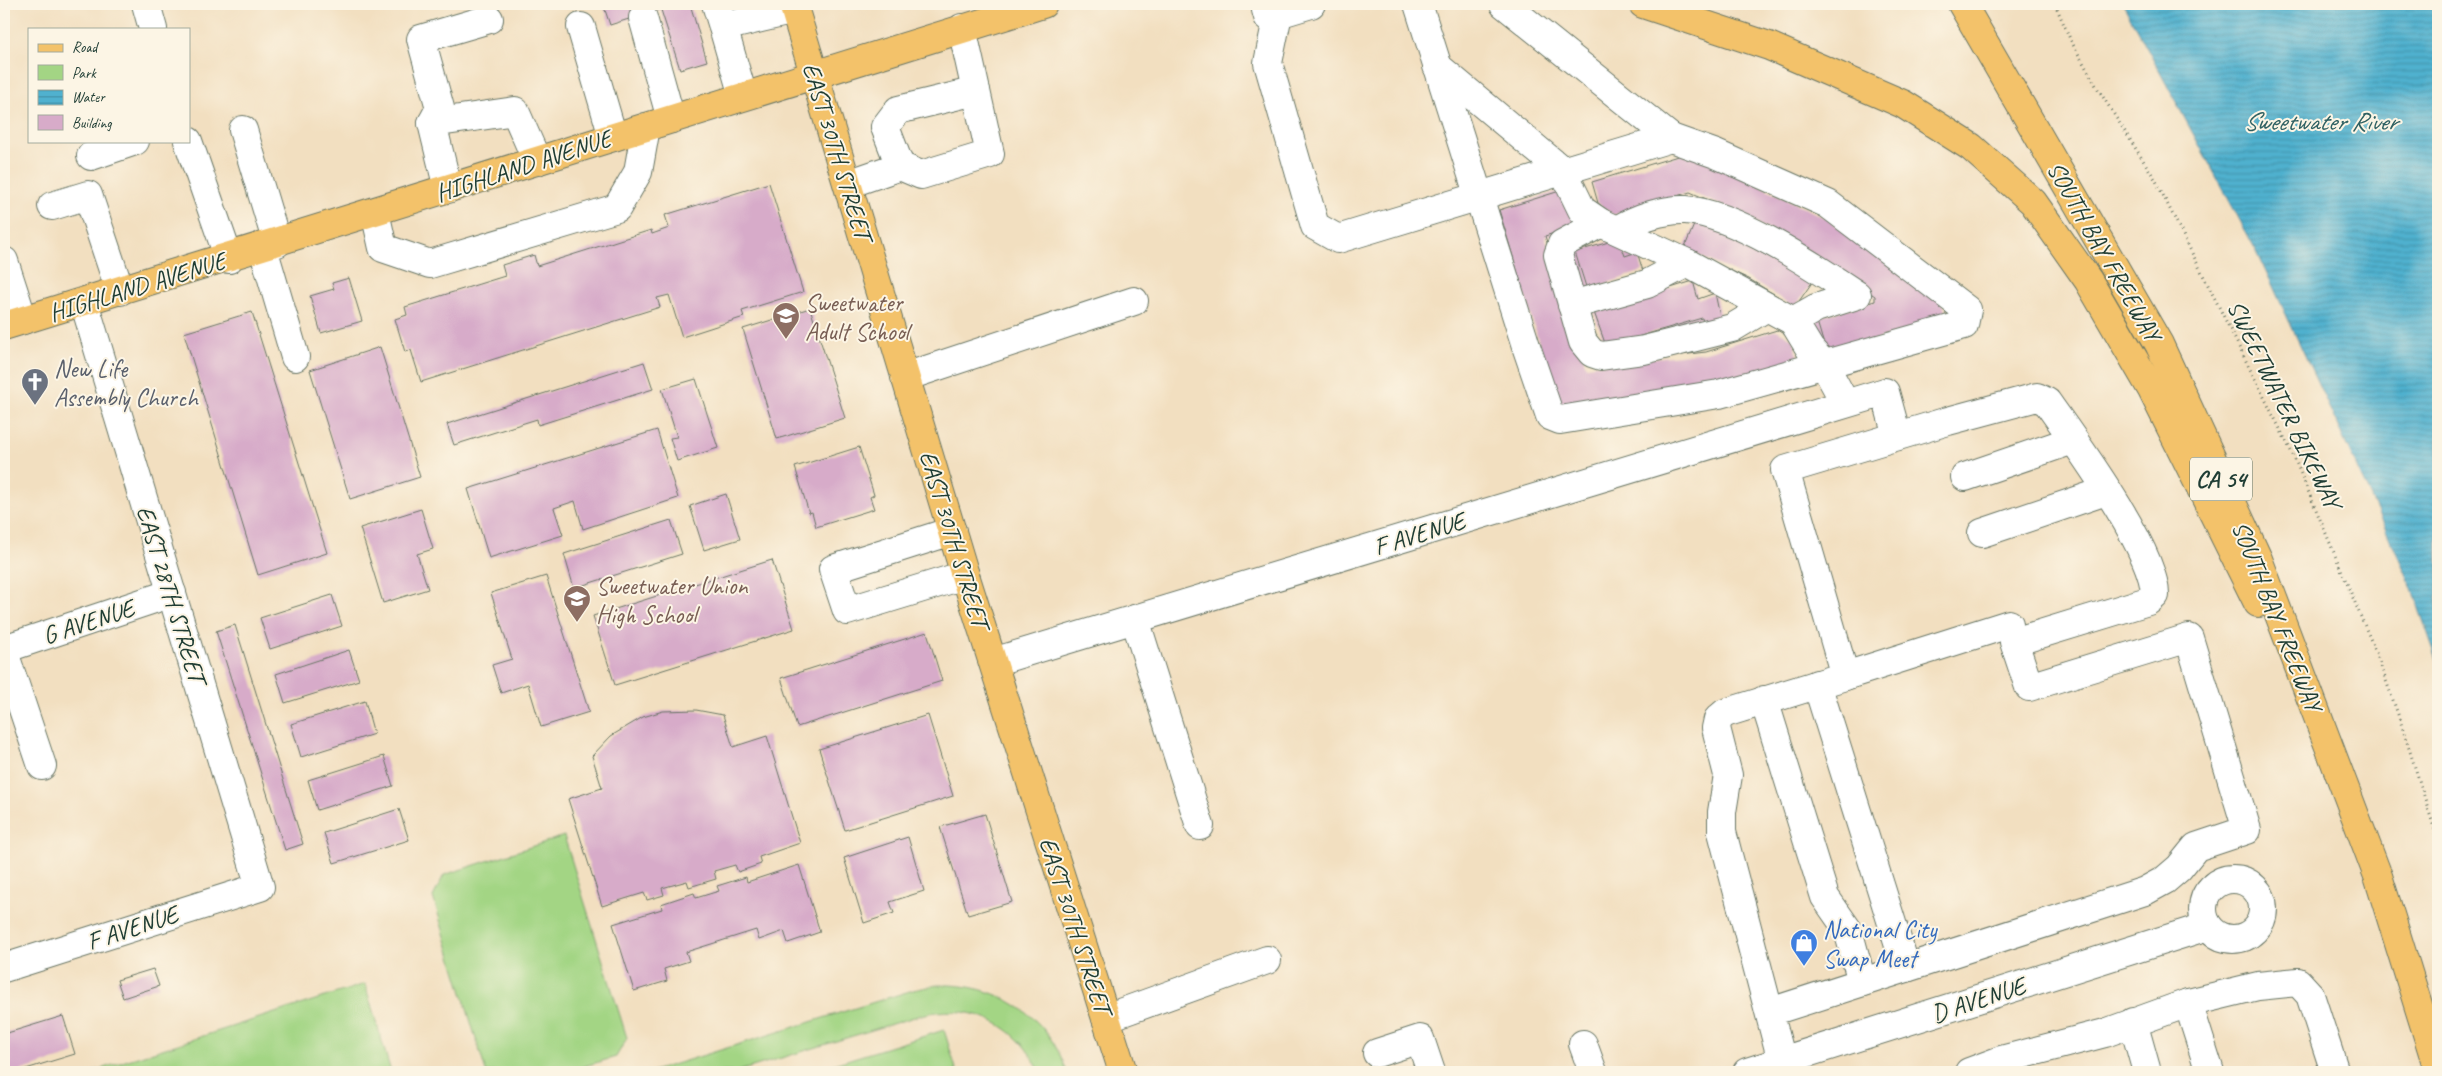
<svg xmlns="http://www.w3.org/2000/svg" width="2442" height="1076" font-family="Caveat,sans-serif">
  <style>
    .green { fill: #a3d584; stroke: #61895c }
    .water { fill: url(#water-rules); stroke: #387782 }
    .building { fill: #d7abc9 }
    .lines { fill: none; stroke-linecap: round; stroke-linejoin: round }
    .minor-casing { stroke: #697665; stroke-width: 30 }
    .major-casing { stroke: #697665; stroke-width: 30 }
    .highway-casing { stroke: #697665; stroke-width: 30 }
    .path { stroke: #697665; stroke-width: 3; stroke-dasharray: 1 4; stroke-linecap: butt }
    .minor { stroke: #fff; stroke-width: 28 }
    .major { stroke: #f3c26a; stroke-width: 28 }
    .highway { stroke: #f3c26a; stroke-width: 28 }
    .labels { text-anchor: middle; stroke-width: 4; stroke-linejoin: round; paint-order: stroke }
    .shield { fill: #fcf5e5; stroke: #617469; stroke-width: 1 }
    .shield-label { font-size: 24px; font-weight: bold; fill: #1f3d34 }
    .street-label { font-size: 25px; fill: #1f3d34; stroke: #fcf5e5 }
    .education-label { font-size: 25px; fill: #785e54; stroke: #fcf5e5; text-anchor: start }
    .worship-label { font-size: 25px; fill: #5b616d; stroke: #fcf5e5; text-anchor: start }
    .shop-label { font-size: 25px; fill: #366cbe; stroke: #fcf5e5; text-anchor: start }
    .water-label { font-size: 26px; font-style: italic; fill: #2e6062; stroke: #fcf5e5 }
  </style>
  <defs>
    <pattern id="water-rules" width="6" height="5" patternUnits="userSpaceOnUse" patternTransform="scale(1.25)"><rect width="6" height="5" fill="#50b1cf"/><path d="M0 2.5h6" fill="none" stroke="#4291a9"/></pattern>
  </defs>
  <rect width="100%" height="100%" fill="#fcf5e5"/>
  <filter id="ink" filterUnits="userSpaceOnUse"><feTurbulence type="fractalNoise" baseFrequency=".02" numOctaves="2"/><feDisplacementMap in="SourceGraphic" scale="10" xChannelSelector="R" yChannelSelector="G"/><feConvolveMatrix kernelMatrix="1 2 1 2 8 2 1 2 1" color-interpolation-filters="sRGB"/></filter>
  <filter id="wash" filterUnits="userSpaceOnUse"><feTurbulence type="fractalNoise" baseFrequency=".0096" numOctaves="4" result="noise"/><feDisplacementMap in="SourceGraphic" scale="20" xChannelSelector="R" yChannelSelector="G"/><feGaussianBlur stdDeviation="1.12" result="paint"/><feColorMatrix in="noise" values="0 0 0 0 0 0 0 0 0 0 0 0 0 0 0 0 0 1.4 0 .05"/><feComposite in="paint" operator="in"/></filter>
  <g filter="url(#wash)">
    <rect width="100%" height="100%" fill="#f2dfc0"/>
    <!-- green -->
    <g class="green">
      <path d="M564,836L627,1038L616,1057L564,1072H486L433,897L444,875Z"/>
      <path d="M365,984L391,1072H94V1071Z"/>
      <path d="M938,985C997,983 1048,1014 1067,1072H1040C1018,1024 972,1002 921,1015L736,1072H650L913,990Z"/>
      <path d="M944,1030L957,1072H808Z"/>
    </g>
    <!-- water -->
    <path class="water" d="M2123,4H2430L2438,18V662L2408,578L2258,254Z"/>
    <g id="blocks">
      <!-- building -->
      <g class="building">
        <path d="M603,4H676L610,25Z"/>
        <path d="M680,4H690L707,61L680,69L661,10Z"/>
        <path d="M1691,152L1829,220L1943,303L1947,318L1827,355L1816,318L1875,301V296L1820,258L1732,210L1690,192L1613,215L1598,203L1592,182Z"/>
        <path d="M769,183L803,292L742,311L744,317L682,337L669,295L657,298L660,307L421,382L411,350L405,352L395,319L407,315L405,307L505,276L502,265L534,255L537,266L651,230L652,234L669,228L665,215Z"/>
        <path d="M1563,190L1575,226L1545,236L1586,366L1706,352L1777,330L1794,340L1800,364L1713,389L1559,409L1499,210Z"/>
        <path d="M1696,220L1738,240L1813,281L1795,307L1749,279L1684,249Z"/>
        <path d="M1619,239L1625,256L1637,252L1643,271L1587,290L1575,252Z"/>
        <path d="M349,278L362,321L321,333L310,296L334,289L332,283Z"/>
        <path d="M1693,281L1698,299L1715,293L1722,326L1705,331L1702,318L1606,346L1594,312Z"/>
        <path d="M810,308L845,418L777,439L743,329Z"/>
        <path d="M252,312L327,553L258,575L184,333Z"/>
        <path d="M380,347L420,477L350,499L310,370Z"/>
        <path d="M644,362L653,389L538,425L537,419L454,445L447,424Z"/>
        <path d="M696,379L718,448L677,461L670,438L677,437L662,389Z"/>
        <path d="M657,430L678,498L583,529L575,501L554,508L563,535L489,558L468,489Z"/>
        <path d="M859,447L874,495L870,497L874,509L816,527L812,512L809,513L795,467Z"/>
        <path d="M726,494L740,539L704,550L690,506Z"/>
        <path d="M421,509L433,549L417,554L428,589L383,603L360,528Z"/>
        <path d="M671,520L682,554L574,588L564,554Z"/>
        <path d="M772,560L794,629L615,685L593,616Z"/>
        <path d="M546,576L589,712L541,727L528,684L501,693L492,665L512,659L491,593Z"/>
        <path d="M332,595L342,626L270,649L260,618Z"/>
        <path d="M235,625L303,844L285,850L216,631Z"/>
        <path d="M927,632L942,681L797,727L781,678Z"/>
        <path d="M349,650L359,680L285,703L276,674Z"/>
        <path d="M365,701L374,734L301,757L291,724Z"/>
        <path d="M696,710L723,715L733,747L767,736L800,843L759,857L761,864L738,872L735,865L714,871L716,879L689,887L687,881L662,888L664,895L647,900L644,893L602,906L568,799L602,788L592,756L611,736L643,717L663,711Z"/>
        <path d="M928,715L953,796L845,830L819,749Z"/>
        <path d="M384,756L393,786L317,810L308,780Z"/>
        <path d="M399,809L409,840L334,863L324,833Z"/>
        <path d="M985,814L1012,902L968,915L940,827Z"/>
        <path d="M908,837L924,891L890,902L894,913L864,923L844,858Z"/>
        <path d="M799,865L820,932L788,943L784,931L759,940L756,930L686,952L689,961L664,969L667,981L634,991L613,924L662,909L661,904L694,893L696,898L719,891L717,886L746,877L747,882Z"/>
        <path d="M153,969L159,986L123,998L117,980Z"/>
        <path d="M63,1016L75,1054L16,1072H4V1034Z"/>
      </g>
    </g>
  </g>
  <g filter="url(#ink)">
    <use href="#blocks" fill-opacity="0" stroke="#697665" stroke-width="1"/>
    <g class="lines">
      <defs>
        <g id="minor">
          <path d="M146,4L153,29"/>
          <path d="M716,4L723,27L795,10"/>
          <path d="M1418,4L1526,346L1550,416L1560,420L1719,394L1964,325L1967,310L1828,204L1716,154L1671,138"/>
          <path d="M1266,10L1268,17L1311,4"/>
          <path d="M1278,14L1268,63L1315,226L1338,239L1671,138L1504,4"/>
          <path d="M643,18L671,119"/>
          <path d="M581,27L613,137"/>
          <path d="M723,27L743,96"/>
          <path d="M1437,66L1563,171L1582,210L1601,223L1687,263L1793,321L1810,349L1824,364L1845,403"/>
          <path d="M432,123L440,108L421,39L489,19"/>
          <path d="M243,130L277,243"/>
          <path d="M188,141L229,259"/>
          <path d="M91,156L135,141"/>
          <path d="M900,166L885,127L898,110L976,91"/>
          <path d="M848,184L900,166L921,175L990,154L962,28"/>
          <path d="M448,189L432,123L515,111L537,161"/>
          <path d="M52,206L88,195L120,291"/>
          <path d="M375,212L383,248L430,264L617,208L638,172L646,127"/>
          <path d="M1601,223L1562,244L1558,255L1583,342L1592,353L1601,356L1644,350L1732,328L1767,307"/>
          <path d="M1617,230C1637,218 1663,209 1686,210C1736,214 1815,267 1857,295L1816,308L1793,321"/>
          <path d="M263,248L295,357"/>
          <path d="M4,261L23,320"/>
          <path d="M1572,305L1647,284L1687,263"/>
          <path d="M905,377L1134,301"/>
          <path d="M1965,477L2073,440"/>
          <path d="M952,531L833,569L847,611L965,575"/>
          <path d="M1982,533L2106,491"/>
          <path d="M1135,619L1200,826"/>
          <path d="M4,649L172,593"/>
          <path d="M4,652L42,766"/>
          <path d="M993,662L1885,392L1897,436"/>
          <path d="M1845,676L2009,624"/>
          <path d="M1817,684L1906,968"/>
          <path d="M1764,700L1825,897L1848,930L1862,982"/>
          <circle cx="2233" cy="909" r="30"/>
          <path d="M4,968L260,887L84,302"/>
          <path d="M2188,1003L2210,1072"/>
          <path d="M1770,1012L2145,891L2165,880L2179,868L2196,847L2247,830L2189,638L2029,687L2014,642L2148,601L2155,595C2155,550 2075,442 2047,402L2037,397L1948,421L1785,470L1845,676L1725,713L1718,719L1716,728L1728,775L1722,812V832L1782,1061"/>
          <path d="M1106,1018L1267,960"/>
          <path d="M2133,1022L2147,1072"/>
          <path d="M1583,1044L1593,1072"/>
          <path d="M1377,1053L1420,1039L1431,1072"/>
          <path d="M1747,1072L2208,926"/>
          <path d="M1969,1072L2001,1060L2105,1033L2188,1003L2258,986L2298,982L2310,995L2335,1072"/>
        </g>
        <g id="major">
          <path d="M793,4L965,575L1123,1072"/>
          <path d="M4,326C351,221 696,109 1043,4"/>
        </g>
        <g id="highway">
          <path d="M1643,4L1769,46L1903,104L1971,147L2033,202L2088,280L2152,390L2258,603"/>
          <path d="M1962,4L2159,344L2258,559L2378,876L2438,1069"/>
        </g>
      </defs>
      <!-- minor casing -->
      <use href="#minor" class="minor-casing"/>
      <!-- major casing -->
      <use href="#major" class="major-casing"/>
      <!-- highway casing -->
      <use href="#highway" class="highway-casing"/>
      <!-- path -->
      <path class="path" d="M2055,4L2071,41L2098,89L2155,179L2293,455L2377,655L2400,720L2438,840"/>
      <!-- minor -->
      <use href="#minor" class="minor"/>
      <!-- major -->
      <use href="#major" class="major"/>
      <!-- highway -->
      <use href="#highway" class="highway"/>
    </g>
  </g>
  <!-- icons -->
  <defs>
    <symbol id="school-pin" viewBox="-11 -11 22 30"><path d="M0 17L-7.5 6A9.5 9.5 0 1 1 7.5 6Z" fill="#8d6e63" stroke="#fcf5e5"/><path d="M0-5L7-2L0 1L-7-2ZM-4 1L0 2.5L4 1V4Q0 6-4 4Z" fill="#fff"/></symbol>
    <symbol id="church-pin" viewBox="-11 -11 22 30"><path d="M0 17L-7.5 6A9.5 9.5 0 1 1 7.5 6Z" fill="#6b7280" stroke="#fcf5e5"/><path d="M-1.2-6h2.4v3.5h3.3v2.4h-3.3V6h-2.4V-.1h-3.3v-2.4h3.3Z" fill="#fff"/></symbol>
    <symbol id="shop-pin" viewBox="-11 -11 22 30"><path d="M0 17L-7.5 6A9.5 9.5 0 1 1 7.5 6Z" fill="#3f7fe0" stroke="#fcf5e5"/><path d="M-5-2.5h2.3a2.7 3.5 0 0 1 5.4 0H5L5.5 6h-11ZM-1.5-2.5h3a1.5 2.3 0 0 0-3 0Z" fill="#fff"/></symbol>
  </defs>
  <g fill-rule="evenodd">
    <use href="#school-pin" x="770" y="300" width="32" height="43"/>
    <use href="#church-pin" x="19" y="366" width="32" height="43"/>
    <use href="#school-pin" x="561" y="583" width="32" height="43"/>
    <use href="#shop-pin" x="1788" y="927" width="32" height="43"/>
  </g>
  <g class="labels">
    <!-- shield labels -->
    <rect class="shield" x="2190" y="457.5" width="62" height="43" rx="4"/>
    <g class="shield-label">
      <text x="2221" y="487">CA 54</text>
    </g>
    <!-- street labels -->
    <g class="street-label">
      <text transform="translate(838 151) rotate(73)" y="9">EAST 30TH STREET</text>
      <text transform="translate(523 165) rotate(-18)" y="9">HIGHLAND AVENUE</text>
      <text transform="translate(2105 251) rotate(60)" y="9">SOUTH BAY FREEWAY</text>
      <text transform="translate(137 286) rotate(-17)" y="9">HIGHLAND AVENUE</text>
      <text transform="translate(2285 404) rotate(64)" y="9">SWEETWATER BIKEWAY</text>
      <text transform="translate(1419 533) rotate(-17)" y="9">F AVENUE</text>
      <text transform="translate(955 539) rotate(73)" y="9">EAST 30TH STREET</text>
      <text transform="translate(172 594) rotate(73)" y="9">EAST 28TH STREET</text>
      <text transform="translate(2278 616) rotate(68)" y="9">SOUTH BAY FREEWAY</text>
      <text transform="translate(88 621) rotate(-18)" y="9">G AVENUE</text>
      <text transform="translate(1076 925) rotate(72)" y="9">EAST 30TH STREET</text>
      <text transform="translate(132 927) rotate(-18)" y="9">F AVENUE</text>
      <text transform="translate(1978 999) rotate(-18)" y="9">D AVENUE</text>
    </g>
    <!-- education labels -->
    <g class="education-label">
      <text x="805" y="311">Sweetwater<tspan x="805" dy="29">Adult School</tspan></text>
      <text x="596" y="594">Sweetwater Union<tspan x="596" dy="29">High School</tspan></text>
    </g>
    <!-- worship labels -->
    <g class="worship-label">
      <text x="54" y="377">New Life<tspan x="54" dy="29">Assembly Church</tspan></text>
    </g>
    <!-- shop labels -->
    <g class="shop-label">
      <text x="1823" y="938">National City<tspan x="1823" dy="29">Swap Meet</tspan></text>
    </g>
    <!-- water labels -->
    <g class="water-label">
      <text x="2320" y="130">Sweetwater River</text>
    </g>
  </g>
  <!-- margin -->
  <rect width="2442" height="1076" fill="none" stroke="#fcf5e5" stroke-width="20"/>
  <!-- legend -->
  <rect x="28" y="28" width="162" height="115" fill="#fcf5e5" stroke="#a4ab9e"/>
  <rect x="38" y="44" width="25" height="8" fill="#f3c26a" stroke="#a4ab9e"/>
  <text x="72" y="52" font-size="15" fill="#1f3d34">Road</text>
  <rect x="38" y="65" width="25" height="15" fill="#a3d584" stroke="#a4ab9e"/>
  <text x="72" y="78" font-size="15" fill="#1f3d34">Park</text>
  <rect x="38" y="90" width="25" height="15" fill="url(#water-rules)" stroke="#a4ab9e"/>
  <text x="72" y="102" font-size="15" fill="#1f3d34">Water</text>
  <rect x="38" y="115" width="25" height="15" fill="#d7abc9" stroke="#a4ab9e"/>
  <text x="72" y="128" font-size="15" fill="#1f3d34">Building</text>
</svg>
